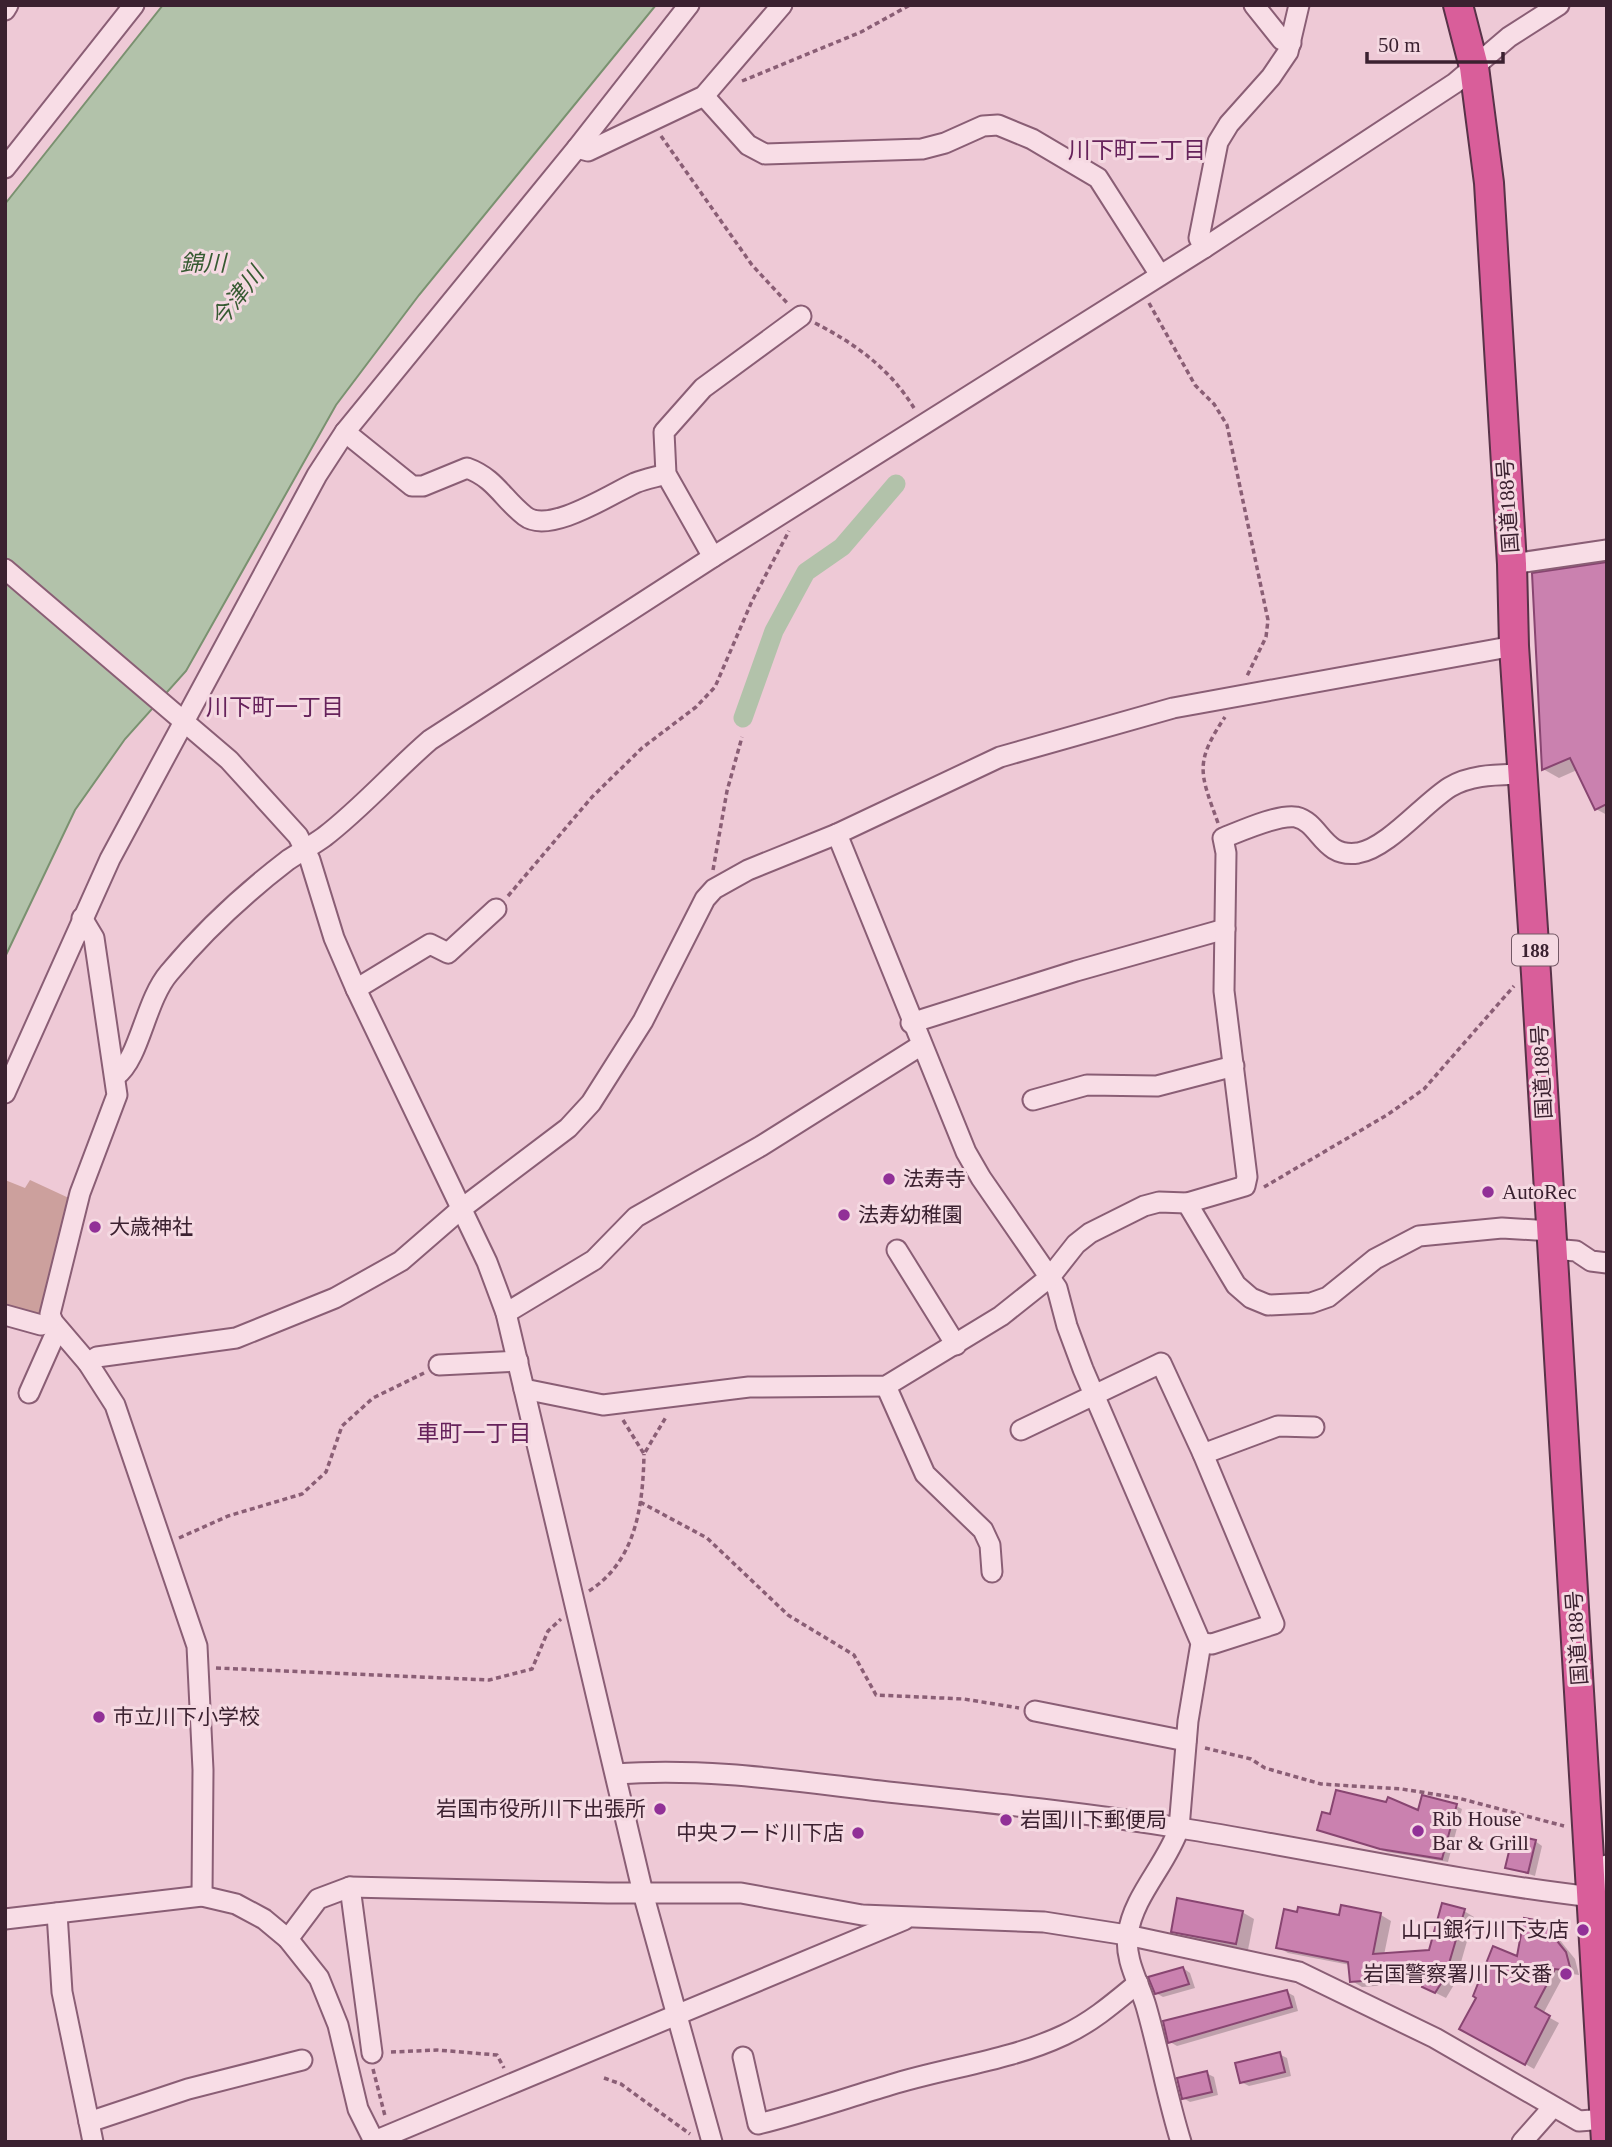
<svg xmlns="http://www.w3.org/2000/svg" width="1612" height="2147" font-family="'Times New Roman','Noto Sans JP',serif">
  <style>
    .green { fill: #cca09d }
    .water { fill: #b2c2aa; stroke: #7a9170; stroke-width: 2 }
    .shadow { fill: #0003 }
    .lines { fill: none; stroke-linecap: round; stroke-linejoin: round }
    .canal { stroke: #b2c2aa; stroke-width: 19 }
    .building { fill: #ca81af; stroke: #884571; stroke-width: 2 }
    .minor-casing { stroke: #8a5e75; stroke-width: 23 }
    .highway-casing { stroke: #583248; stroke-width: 32 }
    .path { stroke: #8a5e75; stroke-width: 3.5; stroke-dasharray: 5 3.5; stroke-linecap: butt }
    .minor { stroke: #f8dde6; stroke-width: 19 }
    .highway { stroke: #d95e9a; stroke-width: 28 }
    .poi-dot { fill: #913097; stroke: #f5d9e2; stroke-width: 2.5 }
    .labels { text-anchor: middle; stroke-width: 6; stroke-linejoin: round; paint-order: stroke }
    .shield { fill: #f5d9e2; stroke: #735865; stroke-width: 2 }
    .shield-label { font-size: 19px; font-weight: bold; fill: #3b2130 }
    .street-label { font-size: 21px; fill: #3b2130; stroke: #f5d9e2 }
    .poi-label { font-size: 21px; fill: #3b2130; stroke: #f5d9e2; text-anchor: start }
    .neighbourhood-label { font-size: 23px; fill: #66225b; stroke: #f5d9e2 }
    .water-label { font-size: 23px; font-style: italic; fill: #365a31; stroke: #f5d9e2 }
  </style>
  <rect width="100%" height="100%" fill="#eec9d6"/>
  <!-- green -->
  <path class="green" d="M5,1180L25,1188L30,1180L71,1199L40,1314L5,1305Z"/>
  <!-- water -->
  <path class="water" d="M163,5H656L419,295L336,405L186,671L125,739L75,810L5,957V204Z"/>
  <!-- shadow -->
  <g class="shadow">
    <path d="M1607,564V815L1596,809L1577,770L1559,778L1543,769Z"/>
    <path d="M1387,1804L1419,1813L1456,1806L1462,1809L1448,1862L1387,1852L1319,1829L1331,1816Z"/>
    <path d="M1535,1841L1542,1846L1535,1876L1507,1867Z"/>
    <path d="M1342,1907L1381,1915L1391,1921L1384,1955L1430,1952L1464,1911L1474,1917L1455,1983L1446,1998L1434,1992L1426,1982L1362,1987L1352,1981L1350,1965L1288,1953L1278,1947L1340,1917Z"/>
    <path d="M1242,1912L1254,1919L1248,1950L1184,1937L1173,1931Z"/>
    <path d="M1541,1923L1551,1929L1575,1959L1579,1975L1565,1973L1543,2014L1559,2023L1534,2069L1462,2028L1519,1958Z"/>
    <path d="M1183,1968L1190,1973L1195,1988L1163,1997L1156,1993Z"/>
    <path d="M1287,1992L1294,1996L1298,2011L1177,2046L1170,2042Z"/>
    <path d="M1279,2054L1287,2058L1291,2076L1249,2086L1241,2082Z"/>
    <path d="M1206,2073L1214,2077L1218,2095L1190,2102L1183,2098Z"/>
  </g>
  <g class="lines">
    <!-- canal -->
    <path class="canal" d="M743,718L774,631L806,572L842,547L896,484"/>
  </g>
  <!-- building -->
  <g class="building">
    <path d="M1607,562V804L1595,810L1570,758L1542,770L1532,573Z"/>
    <path d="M1336,1790L1386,1802L1388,1797L1418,1810L1422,1795L1457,1804L1442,1859L1380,1849L1317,1830L1322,1812L1330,1814Z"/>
    <path d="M1513,1835L1536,1840L1528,1873L1505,1868Z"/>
    <path d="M1177,1898L1243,1911L1236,1944L1171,1932Z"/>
    <path d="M1442,1903L1465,1909L1445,1977L1435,1993L1422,1987L1427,1976L1350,1982L1348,1962L1276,1948L1284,1909L1297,1912L1298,1907L1339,1915L1341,1905L1381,1913L1373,1954L1429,1950Z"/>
    <path d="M1524,1918L1541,1921L1566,1952L1571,1971L1555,1969L1535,2007L1550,2016L1525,2065L1459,2029L1476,1998L1473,1996L1493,1946L1517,1956Z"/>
    <path d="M1183,1967L1189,1984L1155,1994L1148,1977Z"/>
    <path d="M1287,1990L1292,2007L1168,2043L1163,2021Z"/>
    <path d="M1280,2052L1285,2072L1240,2083L1235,2063Z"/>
    <path d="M1207,2071L1212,2092L1182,2099L1177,2078Z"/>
  </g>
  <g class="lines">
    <defs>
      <g id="minor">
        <path d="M1254,5L1282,40L1291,43"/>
        <path d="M5,10L8,5"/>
        <path d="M704,96L748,145L765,154L922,149L945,143L983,126L998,125L1032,139L1098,178L1160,275"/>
        <path d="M577,148L588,151L704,96L782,5"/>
        <path d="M5,168L134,5"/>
        <path d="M1204,248L1199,238L1218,142L1229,124L1271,77L1288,52L1299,5"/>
        <path d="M345,432L412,486H423L467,468C495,478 503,499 525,516C549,535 611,494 635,483C645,479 656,477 666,474"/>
        <path d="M713,557L666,474L664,432L703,388L801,316"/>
        <path d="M1512,564L1607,550"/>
        <path d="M5,569L229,760L298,836L310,860L334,938L356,989L487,1262L506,1313L643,1893L712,2142"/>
        <path d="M837,834L966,1152L981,1178L1057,1288L1067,1326L1083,1369L1201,1643L1188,1721L1179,1828C1167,1864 1133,1896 1128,1934C1124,1959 1139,1983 1146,2006C1159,2051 1167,2097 1181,2142"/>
        <path d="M82,918L94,938L117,1095L80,1193L50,1314L53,1322L88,1363L115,1405L197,1646L203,1770L202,1896"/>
        <path d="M356,989L430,944L448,953L496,909"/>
        <path d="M911,1023L1076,971L1225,929"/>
        <path d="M116,1076C140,1058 145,1001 169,973C203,932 245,893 288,860C300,852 313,845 324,837C362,808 394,771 430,740L713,557L1204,248L1455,83L1509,37L1559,5"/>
        <path d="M5,1093L110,859L317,475L345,432L577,148L689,5"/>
        <path d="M1033,1100L1087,1085L1157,1086L1234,1066"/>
        <path d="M1187,1203L1236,1285L1251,1298L1268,1305L1311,1303L1328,1297L1375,1259L1419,1236L1502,1228L1552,1231"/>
        <path d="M1552,1249L1576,1251L1591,1261L1607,1263"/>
        <path d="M897,1250L956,1345"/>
        <path d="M506,1313L594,1260L636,1217L761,1146L920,1046"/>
        <path d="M5,1315L41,1325L53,1322"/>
        <path d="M88,1363L97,1357L236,1338L335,1298L401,1261L461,1209L568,1128L591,1103L643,1021L705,899L714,889L748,870L837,834L1000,757L1173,708L1514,646"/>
        <path d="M439,1365L518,1361"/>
        <path d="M886,1386L925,1474L983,1530L990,1545L992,1572"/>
        <path d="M524,1389L603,1405L749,1387L886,1386L1001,1316L1050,1277L1076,1244L1090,1233L1144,1206L1159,1202L1187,1203L1245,1186L1247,1177L1224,991L1226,853L1223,838C1241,831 1278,814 1296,817C1321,823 1322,858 1358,853C1388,848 1424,803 1450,787C1472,774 1498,775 1523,774"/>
        <path d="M29,1393L53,1339L62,1333"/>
        <path d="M1021,1430L1161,1363L1203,1454L1274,1624L1212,1644L1201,1643"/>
        <path d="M1203,1454L1278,1426L1314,1427"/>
        <path d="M1035,1711L1186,1741"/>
        <path d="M616,1774C704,1767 793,1781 880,1791C980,1802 1080,1812 1180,1828C1318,1850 1454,1881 1592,1897L1607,1865"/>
        <path d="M350,1887L372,2053"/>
        <path d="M57,1913L62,1992L89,2122"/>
        <path d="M5,1919L202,1896L236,1904L264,1919L288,1939L319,1978L338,2025L358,2109L374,2141"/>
        <path d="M288,1939L318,1899L350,1887L608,1893H741L862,1915L1044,1922L1127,1935L1299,1972L1435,2038L1579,2121L1606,2119"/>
        <path d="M743,2057L758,2124C803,2113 846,2098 890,2085C947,2067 1009,2061 1064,2035C1092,2022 1115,2002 1138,1983"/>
        <path d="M93,2142L89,2122L188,2089L302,2060"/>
        <path d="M372,2142L904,1920"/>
        <path d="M1522,2142L1553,2107"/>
      </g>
      <path id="highway" d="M1458,5L1474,67L1489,183L1512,564L1514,646L1536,974L1606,2142"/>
    </defs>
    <!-- minor casing -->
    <use href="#minor" class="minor-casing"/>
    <!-- highway casing -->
    <use href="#highway" class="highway-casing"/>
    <!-- path -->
    <g class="path">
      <path d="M742,81L861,32L910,5"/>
      <path d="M661,136L752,265L789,305"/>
      <path d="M1149,303L1195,385L1214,404L1227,425L1268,620L1266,637L1247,676"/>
      <path d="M815,323C856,344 890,369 914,408"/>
      <path d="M1218,823C1200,773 1194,763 1225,717"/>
      <path d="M713,870L727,791L742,737"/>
      <path d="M508,896L592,797L642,748L696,707L715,687L752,601L789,531"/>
      <path d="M1264,1187L1387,1115L1424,1089L1514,986"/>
      <path d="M623,1420L644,1454L666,1417"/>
      <path d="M640,1502L707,1538L788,1615L854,1655L876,1695L964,1699L1019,1708"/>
      <path d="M179,1538L228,1516L302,1494L326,1472L342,1426L373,1398L424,1373"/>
      <path d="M589,1591C636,1561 643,1506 644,1454"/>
      <path d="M216,1668L489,1680L532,1669L548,1631L561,1619"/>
      <path d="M1205,1748L1251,1759L1265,1768L1321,1784L1402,1789L1458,1798L1564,1826"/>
      <path d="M391,2052L437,2050L497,2055L504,2068"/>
      <path d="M373,2069L385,2116"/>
      <path d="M604,2078L621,2084L690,2134"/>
    </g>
    <!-- minor -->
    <use href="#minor" class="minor"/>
    <!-- highway -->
    <use href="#highway" class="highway"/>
  </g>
  <!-- markers -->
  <g class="poi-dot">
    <circle cx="889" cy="1179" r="7"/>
    <circle cx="1488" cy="1192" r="7"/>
    <circle cx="844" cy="1215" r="7"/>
    <circle cx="95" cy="1227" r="7"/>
    <circle cx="99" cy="1717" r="7"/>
    <circle cx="660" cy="1809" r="7"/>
    <circle cx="1006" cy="1820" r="7"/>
    <circle cx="1418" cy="1831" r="7"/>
    <circle cx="858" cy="1833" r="7"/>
    <circle cx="1583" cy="1930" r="7"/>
    <circle cx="1566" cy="1974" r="7"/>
  </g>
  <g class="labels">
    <!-- shield labels -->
    <rect class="shield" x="1512" y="934.5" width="46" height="31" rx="5"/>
    <g class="shield-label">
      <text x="1535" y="957">188</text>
    </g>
    <!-- street labels -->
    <g class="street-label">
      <text transform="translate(1508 506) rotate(-94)" y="7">国道188号</text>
      <text transform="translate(1542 1072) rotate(-93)" y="7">国道188号</text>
      <text transform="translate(1577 1638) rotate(-94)" y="7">国道188号</text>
    </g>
    <!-- poi labels -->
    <g class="poi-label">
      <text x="903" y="1186">法寿寺</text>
      <text x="1502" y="1199">AutoRec</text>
      <text x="858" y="1222">法寿幼稚園</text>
      <text x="109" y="1234">大歳神社</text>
      <text x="113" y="1724">市立川下小学校</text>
      <text x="646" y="1816" text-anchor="end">岩国市役所川下出張所</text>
      <text x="1432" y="1826">Rib House<tspan x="1432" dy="24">Bar &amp; Grill</tspan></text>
      <text x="1020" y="1827">岩国川下郵便局</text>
      <text x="844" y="1840" text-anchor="end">中央フード川下店</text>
      <text x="1569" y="1937" text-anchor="end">山口銀行川下支店</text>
      <text x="1552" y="1981" text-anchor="end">岩国警察署川下交番</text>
    </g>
    <!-- neighbourhood labels -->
    <g class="neighbourhood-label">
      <text x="1137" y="158">川下町二丁目</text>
      <text x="275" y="715">川下町一丁目</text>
      <text x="474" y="1441">車町一丁目</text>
    </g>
    <!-- water labels -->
    <g class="water-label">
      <text x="203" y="271">錦川</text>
      <text transform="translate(237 297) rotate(-52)" y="8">今津川</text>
    </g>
  </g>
  <!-- border -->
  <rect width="1612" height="2147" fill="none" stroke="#3b2130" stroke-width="14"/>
  <!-- scale -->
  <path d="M1367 52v10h136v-10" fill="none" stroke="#3b2130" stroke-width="3.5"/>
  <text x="1378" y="52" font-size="21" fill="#3b2130" stroke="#f5d9e2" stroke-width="5" paint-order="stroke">50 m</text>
</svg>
